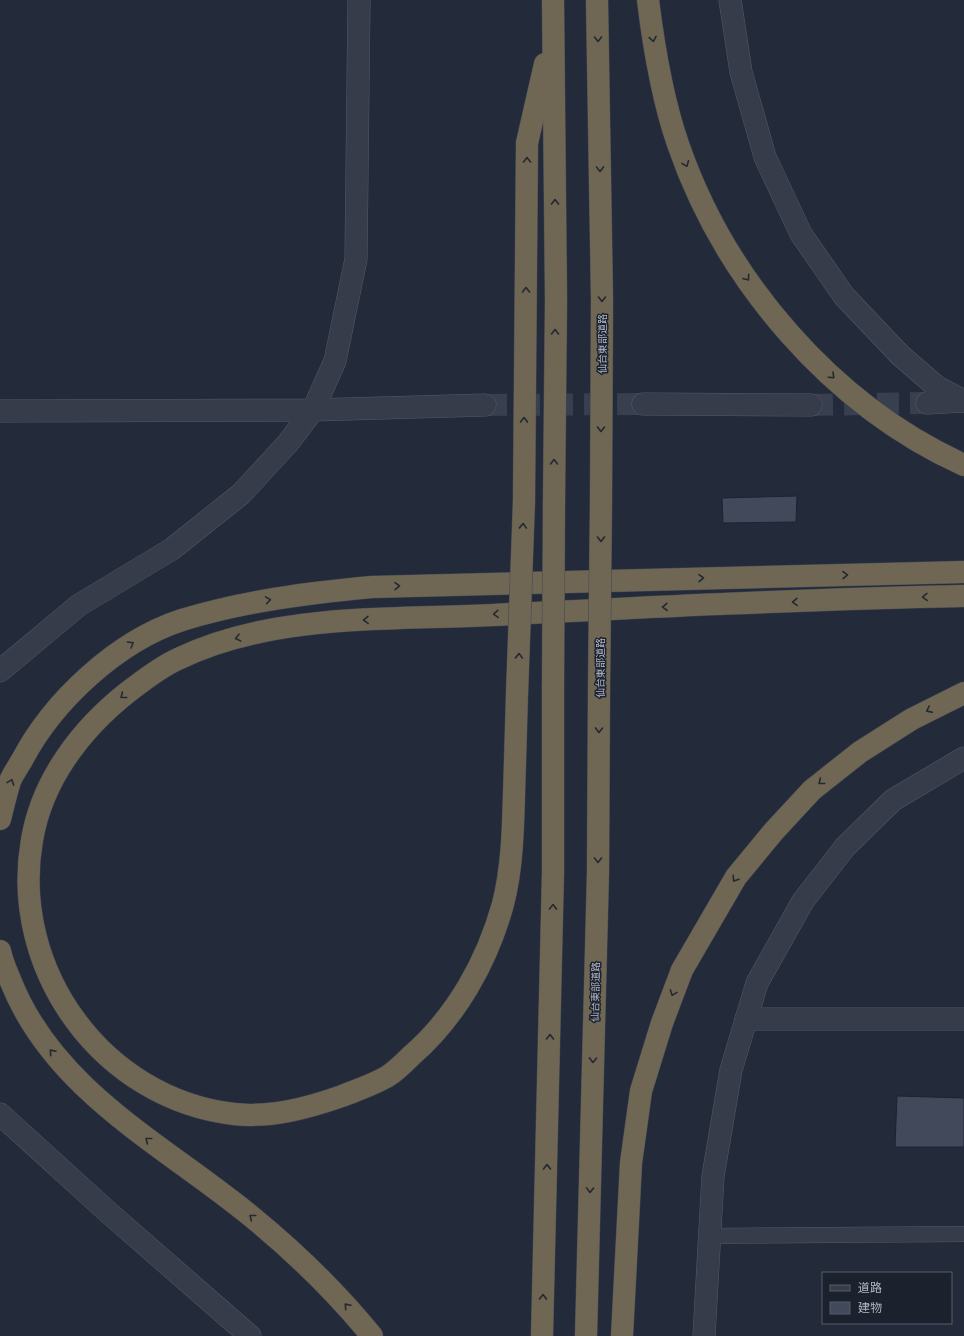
<svg xmlns="http://www.w3.org/2000/svg" width="964" height="1336" font-family="'Roboto Condensed','Noto Sans JP',sans-serif">
  <style>
    .building { fill: #42495b; stroke: #1e2330 }
    .lines { fill: none; stroke-linecap: round; stroke-linejoin: round }
    .minor-tunnel { stroke: #383f4e; stroke-width: 22; stroke-dasharray: 22 11; stroke-linecap: butt }
    .service-casing { stroke: #545a67; stroke-width: 16 }
    .minor-casing { stroke: #545a67; stroke-width: 23 }
    .tertiary-casing { stroke: #545a67; stroke-width: 23 }
    .motorway-casing { stroke: #414754; stroke-width: 23 }
    .service { stroke: #363c49; stroke-width: 15 }
    .minor { stroke: #363c49; stroke-width: 22 }
    .tertiary { stroke: #363c49; stroke-width: 22 }
    .motorway { stroke: #6f6754; stroke-width: 22 }
    .motorway-bridge-casing { stroke: #414754; stroke-width: 23; stroke-linecap: butt }
    .motorway-bridge { stroke: #6f6754; stroke-width: 22 }
    .oneway { stroke: #242832 }
    .labels { text-anchor: middle; stroke-width: 3; stroke-linejoin: round; paint-order: stroke }
    .street-label { font-size: 10px; fill: #b1b7c5; stroke: #1c212e }
  </style>
  <rect width="100%" height="100%" fill="#232a39"/>
  <!-- building -->
  <g class="building">
    <path d="M797,496L796,522L723,523L722,498Z"/>
    <path d="M897,1096L964,1098V1147H895Z"/>
  </g>
  <g class="lines">
    <!-- minor-tunnel -->
    <g class="minor-tunnel">
      <path d="M485,405L643,404"/>
      <path d="M811,405L927,403"/>
    </g>
    <defs>
      <path id="service" d="M710,1236L964,1234"/>
      <g id="minor">
        <path d="M927,403L964,401"/>
        <path d="M643,404L811,405"/>
        <path d="M0,411L313,410L485,405"/>
        <path d="M746,1019H964"/>
      </g>
      <g id="tertiary">
        <path d="M730,0L741,72L765,157L801,234L844,296L900,355L937,387L964,401"/>
        <path d="M0,671L79,605L172,549L241,494L288,443L313,410L335,361L356,259L359,0"/>
        <path d="M0,1114L109,1213L250,1336"/>
        <path d="M704,1336L713,1176L731,1070L757,983L803,901L845,847L893,800L964,758"/>
      </g>
      <g id="motorway">
        <path d="M553,0L556,300L554,501"/>
        <path d="M597,0L602,300L601,500"/>
        <path d="M648,0C654,49 662,98 678,144C725,281 832,405 964,465"/>
        <path d="M524,501L527,143L545,64"/>
        <path d="M517,694C516,728 515,761 514,795C513,831 512,869 503,904C487,962 456,1017 411,1056C404,1063 396,1071 388,1076C375,1084 357,1090 342,1096C308,1108 271,1118 234,1114C103,1099 9,970 32,840C42,780 81,729 128,692C144,680 160,667 178,659C272,613 391,620 493,615C650,607 807,599 964,596"/>
        <path d="M0,819C3,807 6,794 10,781C13,774 18,767 22,760C53,701 117,641 182,620C244,601 308,593 372,587L964,572"/>
        <path d="M0,951C2,962 7,972 11,982C55,1092 166,1146 252,1217C296,1253 336,1292 372,1336"/>
        <path d="M542,1336L553,872V688"/>
        <path d="M586,1336L598,872L599,691"/>
        <path d="M622,1336L631,1163L641,1091L662,1023L682,970L736,877L774,831L812,790L860,752L912,719L964,693"/>
      </g>
    </defs>
    <!-- service casing -->
    <use href="#service" class="service-casing"/>
    <!-- minor casing -->
    <use href="#minor" class="minor-casing"/>
    <!-- tertiary casing -->
    <use href="#tertiary" class="tertiary-casing"/>
    <!-- motorway casing -->
    <use href="#motorway" class="motorway-casing"/>
    <!-- service -->
    <use href="#service" class="service"/>
    <!-- minor -->
    <use href="#minor" class="minor"/>
    <!-- tertiary -->
    <use href="#tertiary" class="tertiary"/>
    <!-- motorway -->
    <use href="#motorway" class="motorway"/>
    <defs>
      <g id="motorway-bridge">
        <path d="M553,688L554,501"/>
        <path d="M599,691L601,500"/>
        <path d="M517,694L524,501"/>
      </g>
    </defs>
    <!-- motorway-bridge casing -->
    <use href="#motorway-bridge" class="motorway-bridge-casing"/>
    <!-- motorway-bridge -->
    <use href="#motorway-bridge" class="motorway-bridge"/>
  </g>
  <!-- one-way arrows -->
  <defs><path id="oneway-chevron" d="M-2-3.5L2.5 0L-2 3.5" fill="none" stroke-width="1.6" stroke-linecap="round" stroke-linejoin="round"/></defs>
  <g class="oneway">
    <use href="#oneway-chevron" transform="translate(598 39) rotate(89)"/>
    <use href="#oneway-chevron" transform="translate(653 39) rotate(80)"/>
    <use href="#oneway-chevron" transform="translate(527 160) rotate(-90)"/>
    <use href="#oneway-chevron" transform="translate(686 164) rotate(68)"/>
    <use href="#oneway-chevron" transform="translate(600 169) rotate(89)"/>
    <use href="#oneway-chevron" transform="translate(555 202) rotate(-91)"/>
    <use href="#oneway-chevron" transform="translate(747 278) rotate(54)"/>
    <use href="#oneway-chevron" transform="translate(526 290) rotate(-90)"/>
    <use href="#oneway-chevron" transform="translate(602 299) rotate(90)"/>
    <use href="#oneway-chevron" transform="translate(555 332) rotate(-90)"/>
    <use href="#oneway-chevron" transform="translate(832 376) rotate(43)"/>
    <use href="#oneway-chevron" transform="translate(524 420) rotate(-89)"/>
    <use href="#oneway-chevron" transform="translate(601 429) rotate(90)"/>
    <use href="#oneway-chevron" transform="translate(554 462) rotate(-90)"/>
    <use href="#oneway-chevron" transform="translate(523 526) rotate(-88)"/>
    <use href="#oneway-chevron" transform="translate(601 539) rotate(90)"/>
    <use href="#oneway-chevron" transform="translate(845 575) rotate(-1)"/>
    <use href="#oneway-chevron" transform="translate(701 578) rotate(-1)"/>
    <use href="#oneway-chevron" transform="translate(397 586) rotate(-1)"/>
    <use href="#oneway-chevron" transform="translate(925 597) rotate(178)"/>
    <use href="#oneway-chevron" transform="translate(268 600) rotate(-9)"/>
    <use href="#oneway-chevron" transform="translate(795 602) rotate(178)"/>
    <use href="#oneway-chevron" transform="translate(665 607) rotate(178)"/>
    <use href="#oneway-chevron" transform="translate(496 614) rotate(177)"/>
    <use href="#oneway-chevron" transform="translate(366 620) rotate(178)"/>
    <use href="#oneway-chevron" transform="translate(238 638) rotate(166)"/>
    <use href="#oneway-chevron" transform="translate(131 644) rotate(-31)"/>
    <use href="#oneway-chevron" transform="translate(519 656) rotate(-88)"/>
    <use href="#oneway-chevron" transform="translate(123 696) rotate(142)"/>
    <use href="#oneway-chevron" transform="translate(929 710) rotate(153)"/>
    <use href="#oneway-chevron" transform="translate(599 730) rotate(91)"/>
    <use href="#oneway-chevron" transform="translate(11 782) rotate(-70)"/>
    <use href="#oneway-chevron" transform="translate(821 782) rotate(142)"/>
    <use href="#oneway-chevron" transform="translate(598 860) rotate(91)"/>
    <use href="#oneway-chevron" transform="translate(735 879) rotate(123)"/>
    <use href="#oneway-chevron" transform="translate(553 907) rotate(-89)"/>
    <use href="#oneway-chevron" transform="translate(673 993) rotate(111)"/>
    <use href="#oneway-chevron" transform="translate(550 1037) rotate(-89)"/>
    <use href="#oneway-chevron" transform="translate(52 1052) rotate(-131)"/>
    <use href="#oneway-chevron" transform="translate(593 1060) rotate(91)"/>
    <use href="#oneway-chevron" transform="translate(148 1140) rotate(-142)"/>
    <use href="#oneway-chevron" transform="translate(547 1167) rotate(-89)"/>
    <use href="#oneway-chevron" transform="translate(590 1190) rotate(92)"/>
    <use href="#oneway-chevron" transform="translate(252 1217) rotate(-141)"/>
    <use href="#oneway-chevron" transform="translate(543 1297) rotate(-89)"/>
    <use href="#oneway-chevron" transform="translate(347 1306) rotate(-131)"/>
  </g>
  <g class="labels">
    <!-- street labels -->
    <g class="street-label">
      <text transform="translate(602 344) rotate(-90)" y="4">仙台東部道路</text>
      <text transform="translate(600 668) rotate(-90)" y="4">仙台東部道路</text>
      <text transform="translate(595 992) rotate(-89)" y="4">仙台東部道路</text>
    </g>
  </g>
  <!-- legend -->
  <rect x="822" y="1272" width="130" height="52" fill="#1c212e" stroke="#585d6a"/>
  <rect x="830" y="1285" width="20" height="6" fill="#363c49" stroke="#585d6a"/>
  <text x="858" y="1292" font-size="12" fill="#b1b7c5">道路</text>
  <rect x="830" y="1302" width="20" height="12" fill="#42495b" stroke="#585d6a"/>
  <text x="858" y="1312" font-size="12" fill="#b1b7c5">建物</text>
</svg>
